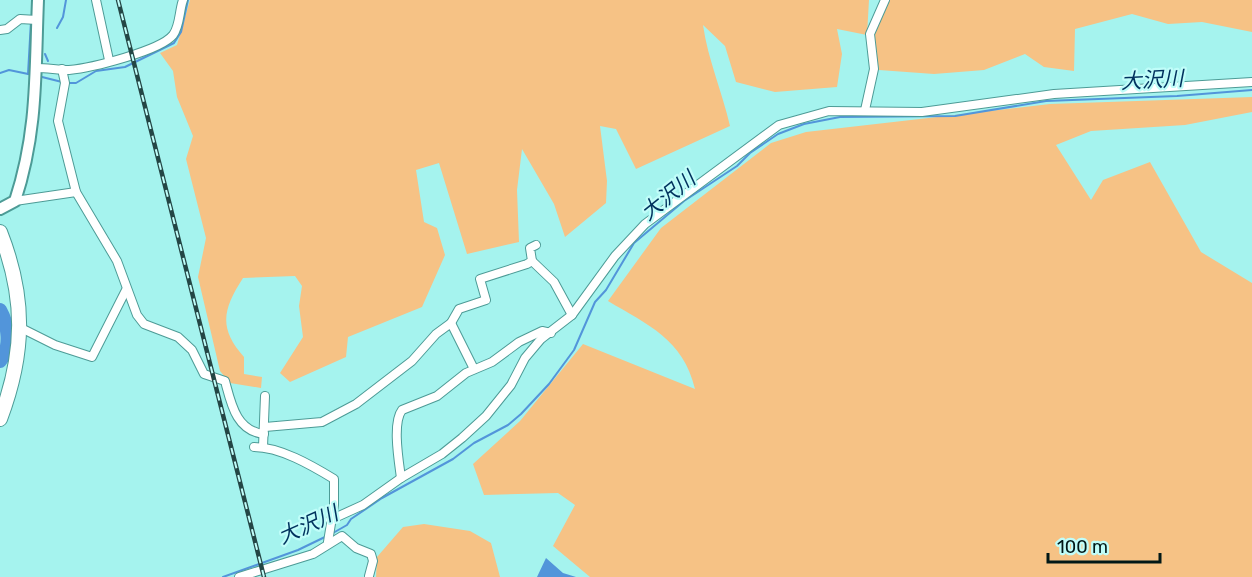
<svg xmlns="http://www.w3.org/2000/svg" width="1252" height="577" font-family="Rubik,'Noto Sans JP',sans-serif">
  <style>
    .green { fill: #f6c285 }
    .water { fill: #5295da }
    .lines { fill: none; stroke-linecap: round; stroke-linejoin: round }
    .stream { stroke: #5295da; stroke-width: 2 }
    .river { stroke: #5295da; stroke-width: 14 }
    .street-casing { stroke: #4d9b96; stroke-width: 10 }
    .secondary-casing { stroke: #4d9b96; stroke-width: 14 }
    .highway-casing { stroke: #4d9b96; stroke-width: 16 }
    .street { stroke: #fff; stroke-width: 8 }
    .secondary { stroke: #fff; stroke-width: 10 }
    .highway { stroke: #fff; stroke-width: 14 }
    .rail-casing { stroke: #244645; stroke-width: 4.5 }
    .rail { stroke: #c0fdf9; stroke-width: 2; stroke-dasharray: 7; stroke-linecap: butt }
    .labels { text-anchor: middle; stroke-width: 4.5; stroke-linejoin: round; paint-order: stroke }
    .water-label { font-size: 21px; font-style: italic; fill: #00325e; stroke: #c0fdf9 }
  </style>
  <rect width="100%" height="100%" fill="#a5f3ee"/>
  <!-- green -->
  <g class="green">
    <path d="M190,0H869L867,35L837,29L842,54L837,87L775,92L736,82L725,46L703,25C708,60 722,91 730,126L636,169L616,129L600,126L607,181L606,203L565,237L554,204L522,149L517,190L519,242L467,254L439,163L416,170L424,222L437,228L445,255L422,307L348,337L346,357L290,382L280,373L303,337L299,306L302,286L295,276L243,278C223,309 218,328 244,357V374L262,377L261,388L230,383L220,371L198,277L206,238L186,159L193,136L177,97L173,71L160,53L177,45Z"/>
    <path d="M889,0H1252V32L1202,22L1168,24L1132,14L1075,29L1074,71L1044,67L1025,54L984,70L934,74L879,70L873,34Z"/>
    <path d="M1252,97V112L1185,125L1091,131L1056,145L1091,200L1103,180L1150,162L1201,252L1252,283V577H590L553,546L575,505L558,493L484,495L473,464L520,421L583,344L695,389C683,339 648,325 608,301L661,228L771,143L806,132L1050,104Z"/>
    <path d="M424,524L470,531L491,543L500,577H376L377,557L403,527Z"/>
  </g>
  <!-- water -->
  <path class="water" d="M546,558L563,573L576,577H537Z"/>
  <g class="lines">
    <!-- stream -->
    <g class="stream">
      <path d="M57,28L63,17L66,0"/>
      <path d="M45,54L48,61"/>
      <path d="M0,73L9,70L33,75"/>
      <path d="M28,74L31,21"/>
      <path d="M38,76L62,82"/>
      <path d="M67,83H76L96,71L125,67L174,43L181,32L188,0"/>
      <path d="M333,533L347,525L351,519L382,498L453,459L474,443L508,425L521,414L549,384L574,350L595,302L606,290L634,243L684,201L737,166L750,153L778,134L804,124L840,117L955,116L1046,101L1177,96L1252,90"/>
      <path d="M223,577L298,550L327,536"/>
    </g>
    <!-- river -->
    <path class="river" d="M0,310C8,324 12,348 0,361"/>
    <defs>
      <g id="street">
        <path d="M96,0L109,60"/>
        <path d="M0,30L7,29L20,19L37,20"/>
        <path d="M37,68C47,68 59,70 69,70C91,68 160,51 173,35C180,26 179,11 183,0"/>
        <path d="M62,69L65,83L58,121L76,192L117,261L137,315L144,324L178,337L192,350L204,374L225,381C231,403 236,431 264,434"/>
        <path d="M865,110L874,69L870,34L885,0"/>
        <path d="M15,201L76,192"/>
        <path d="M532,261L554,282L572,315"/>
        <path d="M451,323L459,309L486,300L480,279L527,264L532,261L530,248L536,245"/>
        <path d="M21,328L55,345L92,357L126,290"/>
        <path d="M265,427L322,422L356,404L412,361L436,334L451,323L474,369"/>
        <path d="M254,447C280,447 311,465 334,479V505L328,542"/>
        <path d="M263,447L265,396"/>
        <path d="M401,478C399,462 392,423 402,410L437,396L466,373L492,362L519,342L542,331L551,333"/>
        <path d="M330,520L363,505L401,478L442,454L462,438L486,416L511,385L525,358L541,339L572,315L615,256L645,224L779,125L829,111L922,112L1054,94L1252,82"/>
        <path d="M239,577L313,554L342,536L356,548L371,554L373,561L369,576"/>
      </g>
      <path id="secondary" d="M0,209L15,201C38,131 35,72 38,0"/>
      <path id="highway" d="M0,232C26,298 25,353 0,419"/>
    </defs>
    <!-- street casing -->
    <use href="#street" class="street-casing"/>
    <!-- secondary casing -->
    <use href="#secondary" class="secondary-casing"/>
    <!-- highway casing -->
    <use href="#highway" class="highway-casing"/>
    <!-- street -->
    <use href="#street" class="street"/>
    <!-- secondary -->
    <use href="#secondary" class="secondary"/>
    <!-- highway -->
    <use href="#highway" class="highway"/>
    <defs>
      <path id="rail" d="M118,0L264,577"/>
    </defs>
    <!-- rail casing -->
    <use href="#rail" class="rail-casing"/>
    <!-- rail -->
    <use href="#rail" class="rail"/>
  </g>
  <g class="labels">
    <!-- water labels -->
    <g class="water-label">
      <text transform="translate(1152 80) rotate(-3)" y="7">大沢川</text>
      <text transform="translate(668 196) rotate(-39)" y="7">大沢川</text>
      <text transform="translate(308 525) rotate(-24)" y="7">大沢川</text>
    </g>
  </g>
  <!-- scale -->
  <path d="M1048 553v9h112v-9" fill="none" stroke="#011817" stroke-width="3"/>
  <text x="1057" y="553" font-size="18" fill="#011817" stroke="#c0fdf9" stroke-width="4.5" paint-order="stroke">100 m</text>
</svg>
